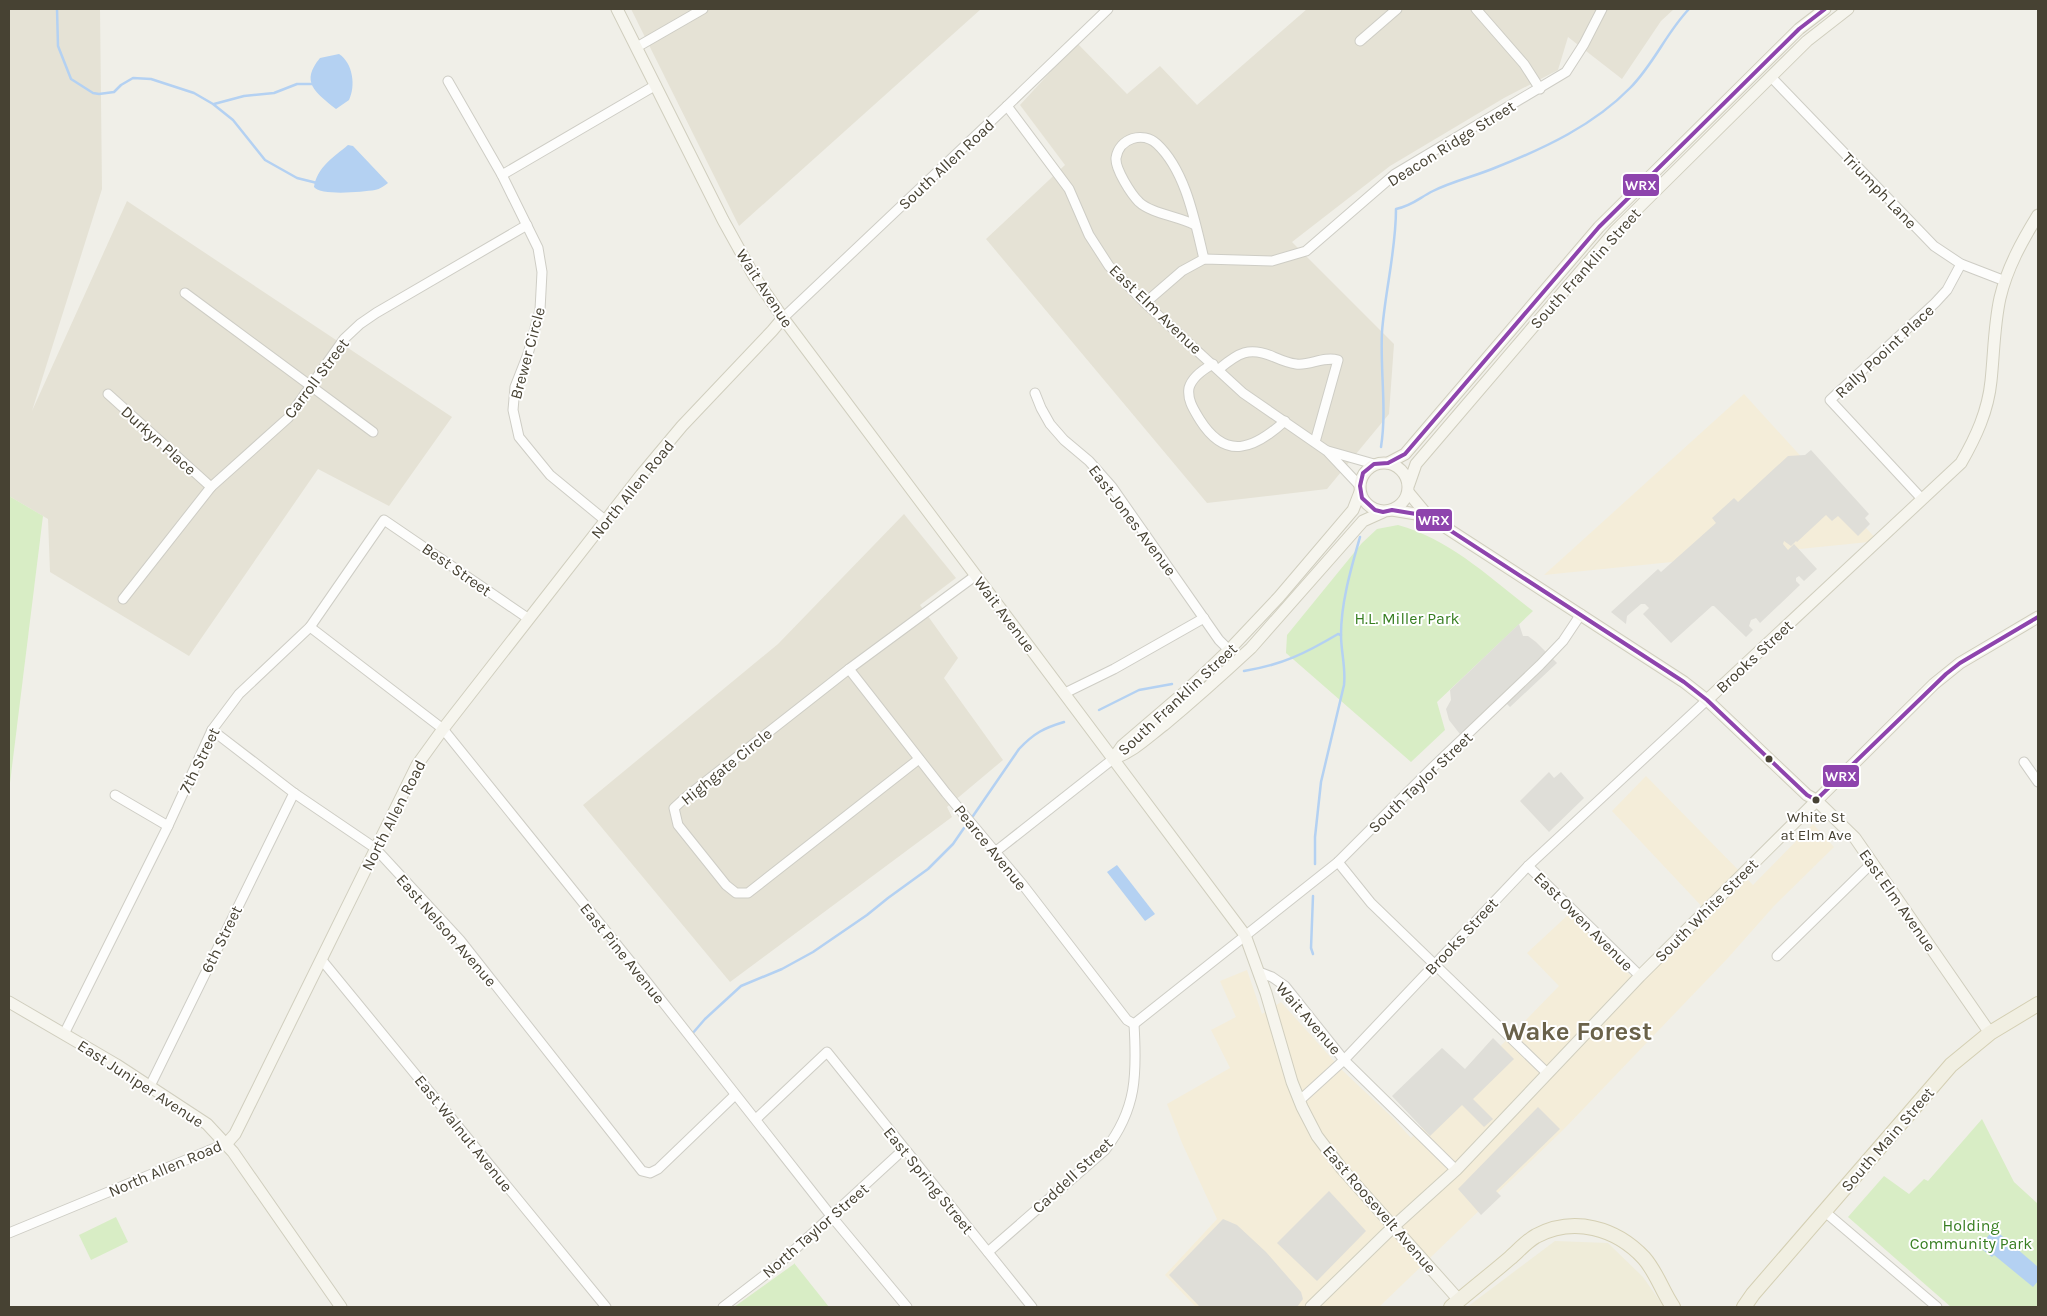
<svg xmlns="http://www.w3.org/2000/svg" width="2047" height="1316" font-family="Karla,sans-serif">
  <style>
    .residential { fill: #e5e2d5 }
    .commercial { fill: #f4edd9 }
    .education { fill: #efecd9 }
    .green { fill: #d8edc5 }
    .parking { fill: #dfded8 }
    .water { fill: #b4d1f2 }
    .lines { fill: none; stroke-linecap: round; stroke-linejoin: round }
    .stream { stroke: #b4d1f2; stroke-width: 2.5 }
    .street-casing { stroke: #cecdc5; stroke-width: 11 }
    .secondary-casing { stroke: #d0cebe; stroke-width: 13 }
    .primary-casing { stroke: #d4cfb3; stroke-width: 16 }
    .street { stroke: #fdfdfc; stroke-width: 9 }
    .secondary { stroke: #f6f5ee; stroke-width: 11 }
    .primary { stroke: #f1efe2; stroke-width: 14 }
    .bus-1-casing { stroke: #fff; stroke-width: 8 }
    .bus-1 { stroke: #8e44ad; stroke-width: 4 }
    .bus-dot { fill: #474233; stroke: #fff; stroke-width: 2 }
    .labels { text-anchor: middle; stroke-width: 4; stroke-linejoin: round; paint-order: stroke }
    .bus-label { font-size: 15px; fill: #474233; stroke: #fff }
    .street-label { font-size: 16px; fill: #474233; stroke: #fff }
    .park-label { font-size: 16px; fill: #377e21; stroke: #fff }
    .town-label { font-size: 26px; font-weight: bold; fill: #6a624a; stroke: #fff }
    .line-badge { stroke: #fff; stroke-width: 2 }
    .badge-label { font-size: 14px; text-anchor: middle; font-weight: bold; fill: #fff }
  </style>
  <rect width="100%" height="100%" fill="#f0efe8"/>
  <!-- residential -->
  <g class="residential">
    <path d="M9,9H100L102,189L32,411L127,201L452,417L389,506L318,469L189,656L50,572L48,519L9,496Z"/>
    <path d="M631,9H981L739,226Z"/>
    <path d="M1307,9H1674L1661,21L1622,79L1568,37L1558,70L1504,98L1390,166L1292,242L1394,344L1389,414L1327,489L1207,503L986,239L1065,165L1020,105L1077,43L1127,94L1160,66L1197,105Z"/>
    <path d="M904,514L956,578L920,605L958,658L944,678L1003,760L947,807L952,817L730,982L583,805L778,644Z"/>
  </g>
  <!-- commercial -->
  <g class="commercial">
    <path d="M1744,394L1878,541L1544,575Z"/>
    <path d="M1646,776L1753,885L1813,824L1834,847L1774,906L1727,959L1564,1129L1379,1307H1196L1165,1275L1217,1219L1182,1143L1167,1104L1230,1068L1211,1030L1236,1017L1220,981L1247,970L1262,1014L1281,1002L1343,1071L1394,1119L1411,1138L1559,986L1527,953L1569,914L1639,984L1708,913L1612,811Z"/>
  </g>
  <!-- education -->
  <path class="education" d="M1555,1241L1608,1243L1643,1277L1664,1307H1467Z"/>
  <!-- green -->
  <g class="green">
    <path d="M9,496L43,516L9,791Z"/>
    <path d="M1398,525C1450,539 1490,578 1533,611L1437,702L1445,730L1411,762L1286,653L1287,635L1362,543L1377,529Z"/>
    <path d="M1982,1119L2014,1182L2038,1204V1307H1951L1848,1217L1884,1176L1909,1194L1924,1179L1928,1181Z"/>
    <path d="M116,1217L128,1242L91,1260L79,1235Z"/>
    <path d="M794,1263L829,1307H734L794,1264Z"/>
  </g>
  <!-- parking -->
  <g class="parking">
    <path d="M1811,450L1869,514L1865,518L1870,524L1858,536L1838,516L1832,521L1826,515L1797,542L1796,541L1791,546L1784,541L1783,544L1788,550L1794,544L1817,569L1804,581L1799,576L1796,578V581L1800,585L1760,623L1756,618L1751,620L1749,626L1753,630L1746,637L1714,606H1712L1671,643L1643,614L1649,608L1645,604H1641L1627,616L1626,624L1611,612L1658,569L1661,572L1716,523L1712,518L1734,498L1738,502L1788,456L1805,455Z"/>
    <path d="M1519,624L1523,636H1528L1536,642L1557,663L1510,707L1504,701L1463,738L1449,720L1446,709L1451,700L1450,690Z"/>
    <path d="M1549,772L1554,778L1561,772L1584,798L1549,832L1520,801Z"/>
    <path d="M1493,1038L1514,1059L1473,1099L1493,1119L1484,1127L1462,1105L1430,1136L1392,1096L1442,1048L1465,1069Z"/>
    <path d="M1538,1107L1560,1129L1496,1191L1501,1196L1481,1215L1458,1189Z"/>
    <path d="M1329,1191L1366,1231L1317,1281L1277,1243Z"/>
    <path d="M1223,1219L1237,1225L1266,1252L1301,1292L1303,1299L1297,1307H1200L1169,1275Z"/>
  </g>
  <!-- water -->
  <g class="water">
    <path d="M339,54C353,63 356,86 349,100L336,109C315,92 300,82 320,58Z"/>
    <path d="M348,145L353,146L388,183C384,186 380,189 375,190C362,192 321,196 314,187C317,167 334,157 348,145Z"/>
    <path d="M1117,865L1155,914L1145,921L1107,872Z"/>
    <path d="M1994,1229L2038,1267V1281L2033,1287L1994,1255L1992,1257L1979,1247Z"/>
  </g>
  <g class="lines">
    <!-- stream -->
    <g class="stream">
      <path d="M57,9L58,46L71,79L93,93L99,94L114,92L121,85L133,78L151,79L194,93L213,104L233,120L265,160L297,178L317,183"/>
      <path d="M214,104L244,96L274,93L297,84H315"/>
      <path d="M1381,447C1387,409 1380,371 1382,332C1385,291 1396,251 1396,209C1412,206 1419,198 1433,191C1453,181 1476,176 1497,167C1545,148 1594,125 1630,88C1654,64 1666,33 1689,9"/>
      <path d="M1244,671C1282,665 1306,653 1338,634L1341,635"/>
      <path d="M1099,710L1139,690L1172,684"/>
      <path d="M973,816L1019,749C1034,733 1044,728 1064,722"/>
      <path d="M1315,864V837L1321,782L1344,685C1346,668 1341,652 1341,635C1341,602 1351,569 1360,537"/>
      <path d="M1313,954L1311,948L1313,896"/>
      <path d="M692,1034L705,1019L741,986L782,969L813,952L867,915L888,898L928,869L953,844L964,828"/>
    </g>
    <defs>
      <g id="street">
        <path d="M1476,9L1524,64L1540,89"/>
        <path d="M1360,41L1397,9"/>
        <path d="M637,47L703,9"/>
        <path d="M1771,77L1934,246L1961,264L2005,281"/>
        <path d="M448,81L502,175L538,248L542,272L540,310L528,354L515,387L513,410L519,437L550,475L606,521"/>
        <path d="M1007,106L1069,189L1089,235L1109,266L1145,303L1243,393L1327,451L1360,486"/>
        <path d="M502,175L656,85"/>
        <path d="M1195,225C1178,216 1152,214 1139,202C1131,194 1115,169 1116,158C1119,138 1143,131 1157,144C1186,171 1195,222 1204,259"/>
        <path d="M185,293L373,432"/>
        <path d="M1145,303L1182,271L1204,259L1272,261L1306,251L1395,174L1566,72L1584,44L1602,9"/>
        <path d="M783,318L1007,106L1108,9"/>
        <path d="M1213,364C1204,369 1192,377 1189,388C1187,400 1194,410 1200,420C1226,461 1254,449 1285,421"/>
        <path d="M1219,369C1238,353 1249,346 1274,357C1281,360 1288,363 1296,364C1310,366 1323,356 1338,360L1315,442"/>
        <path d="M1035,393L1041,408L1050,424L1064,440L1089,461L1112,487L1219,640L1229,650"/>
        <path d="M108,394L211,487"/>
        <path d="M1328,451L1374,464"/>
        <path d="M1922,499L1830,400L1935,303L1947,290L1961,264"/>
        <path d="M123,599L211,487L288,418L344,339L360,324L376,313L527,225"/>
        <path d="M310,627L443,729L647,982L832,1217L907,1307"/>
        <path d="M849,669L946,793L1023,885L1127,1020L1134,1024"/>
        <path d="M1065,693L1114,669L1204,618"/>
        <path d="M212,730L294,793L375,848L460,940L642,1171L650,1173L658,1169L735,1095"/>
        <path d="M919,759L748,893H736L726,885L678,825L674,808L686,797L849,669L975,576"/>
        <path d="M2024,762L2038,782"/>
        <path d="M115,795L168,826"/>
        <path d="M995,852L1113,759"/>
        <path d="M1338,862L1371,903L1546,1072"/>
        <path d="M1528,866L1640,976"/>
        <path d="M1777,956L1872,863"/>
        <path d="M321,959L606,1307"/>
        <path d="M1259,972L1272,977L1285,986L1344,1060L1456,1170"/>
        <path d="M1134,1024L1338,862L1433,767L1540,665L1563,641L1581,614"/>
        <path d="M64,1034L168,826L212,730L239,694L310,627L384,520L529,619"/>
        <path d="M150,1086L294,793"/>
        <path d="M1299,1101L1344,1060L1528,866L1707,700"/>
        <path d="M756,1119L827,1052L1032,1307"/>
        <path d="M1824,1211L1937,1307"/>
        <path d="M9,1233L227,1143"/>
        <path d="M988,1252L1105,1150C1137,1109 1137,1074 1134,1024"/>
        <path d="M723,1307L779,1264L904,1149"/>
      </g>
      <g id="secondary">
        <path d="M617,9L723,220L754,276L783,318L1245,935L1266,993L1292,1082L1302,1107L1317,1136L1342,1169L1459,1300"/>
        <circle cx="1384" cy="487" r="24"/>
        <path d="M1388,463L1405,454L1599,227L1799,29L1825,9"/>
        <path d="M1409,484L1416,464L1615,231L1807,41L1848,9"/>
        <path d="M1408,492L1428,516"/>
        <path d="M1392,510L1428,516L1684,682L1707,700L1807,795L1816,800L1855,838L1990,1033"/>
        <path d="M1707,700L1961,463C1976,437 1988,411 1991,381C1994,353 1994,325 2000,298C2007,268 2022,241 2038,215"/>
        <path d="M1113,759C1133,752 1147,738 1164,725C1194,700 1223,674 1251,648L1363,521L1383,512"/>
        <path d="M1113,759L1122,746L1185,692L1229,650L1279,597L1353,510L1360,492"/>
        <path d="M9,1002L117,1065L207,1124L233,1152L341,1307"/>
        <path d="M227,1143L235,1134L244,1116L417,765L443,729L641,475L682,426L772,331L783,318"/>
        <path d="M1311,1307L1393,1227L1456,1170L1640,976L1934,684L1960,663L2038,617"/>
      </g>
      <g id="primary">
        <path d="M1451,1307C1470,1291 1490,1275 1510,1258C1518,1251 1527,1241 1536,1236C1574,1216 1616,1228 1644,1258C1657,1273 1662,1291 1673,1307"/>
        <path d="M1744,1307L1753,1294L1951,1065L1990,1033L2038,1004"/>
      </g>
    </defs>
    <!-- street casing -->
    <use href="#street" class="street-casing"/>
    <!-- secondary casing -->
    <use href="#secondary" class="secondary-casing"/>
    <!-- primary casing -->
    <use href="#primary" class="primary-casing"/>
    <!-- street -->
    <use href="#street" class="street"/>
    <!-- secondary -->
    <use href="#secondary" class="secondary"/>
    <!-- primary -->
    <use href="#primary" class="primary"/>
    <defs>
      <path id="bus-1" d="M1825,9L1799,29L1599,227L1405,454L1388,463L1374,464L1363,473L1360,486L1362,498L1375,510L1383,512L1392,510L1428,516L1684,682L1707,700L1807,795L1816,800L1946,674L1960,663L2038,617"/>
    </defs>
    <!-- bus-1 casing -->
    <use href="#bus-1" class="bus-1-casing"/>
    <!-- bus-1 -->
    <use href="#bus-1" class="bus-1"/>
  </g>
  <!-- markers -->
  <g class="bus-dot">
    <circle cx="1769" cy="759" r="4.5"/>
    <circle cx="1816" cy="800" r="4.5"/>
  </g>
  <g class="labels">
    <!-- bus labels -->
    <g class="bus-label">
      <text x="1816" y="822">White St<tspan x="1816" dy="18">at Elm Ave</tspan></text>
    </g>
    <!-- street labels -->
    <g class="street-label">
      <text transform="translate(1451 143) rotate(-32)" y="6">Deacon Ridge Street</text>
      <text transform="translate(946 164) rotate(-43)" y="6">South Allen Road</text>
      <text transform="translate(1880 190) rotate(46)" y="6">Triumph Lane</text>
      <text transform="translate(1585 268) rotate(-48)" y="6">South Franklin Street</text>
      <text transform="translate(765 288) rotate(57)" y="6">Wait Avenue</text>
      <text transform="translate(1156 309) rotate(44)" y="6">East Elm Avenue</text>
      <text transform="translate(1884 351) rotate(-43)" y="6">Rally Pooint Place</text>
      <text transform="translate(527 353) rotate(-75)" y="6">Brewer Circle</text>
      <text transform="translate(316 378) rotate(-53)" y="6">Carroll Street</text>
      <text transform="translate(159 440) rotate(42)" y="6">Durkyn Place</text>
      <text transform="translate(632 489) rotate(-51)" y="6">North Allen Road</text>
      <text transform="translate(1133 520) rotate(53)" y="6">East Jones Avenue</text>
      <text transform="translate(457 569) rotate(35)" y="6">Best Street</text>
      <text transform="translate(1005 614) rotate(53)" y="6">Wait Avenue</text>
      <text transform="translate(1754 656) rotate(-43)" y="6">Brooks Street</text>
      <text transform="translate(1177 699) rotate(-43)" y="6">South Franklin Street</text>
      <text transform="translate(199 760) rotate(-64)" y="6">7th Street</text>
      <text transform="translate(726 766) rotate(-39)" y="6">Highgate Circle</text>
      <text transform="translate(1420 782) rotate(-44)" y="6">South Taylor Street</text>
      <text transform="translate(393 815) rotate(-63)" y="6">North Allen Road</text>
      <text transform="translate(991 847) rotate(51)" y="6">Pearce Avenue</text>
      <text transform="translate(1898 900) rotate(55)" y="6">East Elm Avenue</text>
      <text transform="translate(1706 910) rotate(-45)" y="6">South White Street</text>
      <text transform="translate(1584 921) rotate(45)" y="6">East Owen Avenue</text>
      <text transform="translate(447 930) rotate(49)" y="6">East Nelson Avenue</text>
      <text transform="translate(1461 936) rotate(-47)" y="6">Brooks Street</text>
      <text transform="translate(221 939) rotate(-64)" y="6">6th Street</text>
      <text transform="translate(623 953) rotate(51)" y="6">East Pine Avenue</text>
      <text transform="translate(1309 1018) rotate(49)" y="6">Wait Avenue</text>
      <text transform="translate(141 1083) rotate(33)" y="6">East Juniper Avenue</text>
      <text transform="translate(464 1133) rotate(51)" y="6">East Walnut Avenue</text>
      <text transform="translate(1887 1139) rotate(-49)" y="6">South Main Street</text>
      <text transform="translate(165 1168) rotate(-23)" y="6">North Allen Road</text>
      <text transform="translate(1072 1175) rotate(-43)" y="6">Caddell Street</text>
      <text transform="translate(929 1180) rotate(51)" y="6">East Spring Street</text>
      <text transform="translate(1380 1209) rotate(49)" y="6">East Roosevelt Avenue</text>
      <text transform="translate(815 1230) rotate(-41)" y="6">North Taylor Street</text>
    </g>
    <!-- park labels -->
    <g class="park-label">
      <text x="1407" y="624">H.L. Miller Park</text>
      <text x="1971" y="1231">Holding<tspan x="1971" dy="18">Community Park</tspan></text>
    </g>
    <!-- town labels -->
    <g class="town-label">
      <text x="1577" y="1040">Wake Forest</text>
    </g>
  </g>
  <g class="line-badge">
    <rect x="1622" y="173" width="38" height="24" rx="5" fill="#8e44ad"/>
    <rect x="1415" y="508" width="38" height="24" rx="5" fill="#8e44ad"/>
    <rect x="1822" y="764" width="38" height="24" rx="5" fill="#8e44ad"/>
  </g>
  <g class="badge-label">
    <text x="1641" y="190">WRX</text>
    <text x="1434" y="525">WRX</text>
    <text x="1841" y="781">WRX</text>
  </g>
  <!-- border -->
  <rect width="2047" height="1316" fill="none" stroke="#474233" stroke-width="20"/>
</svg>
